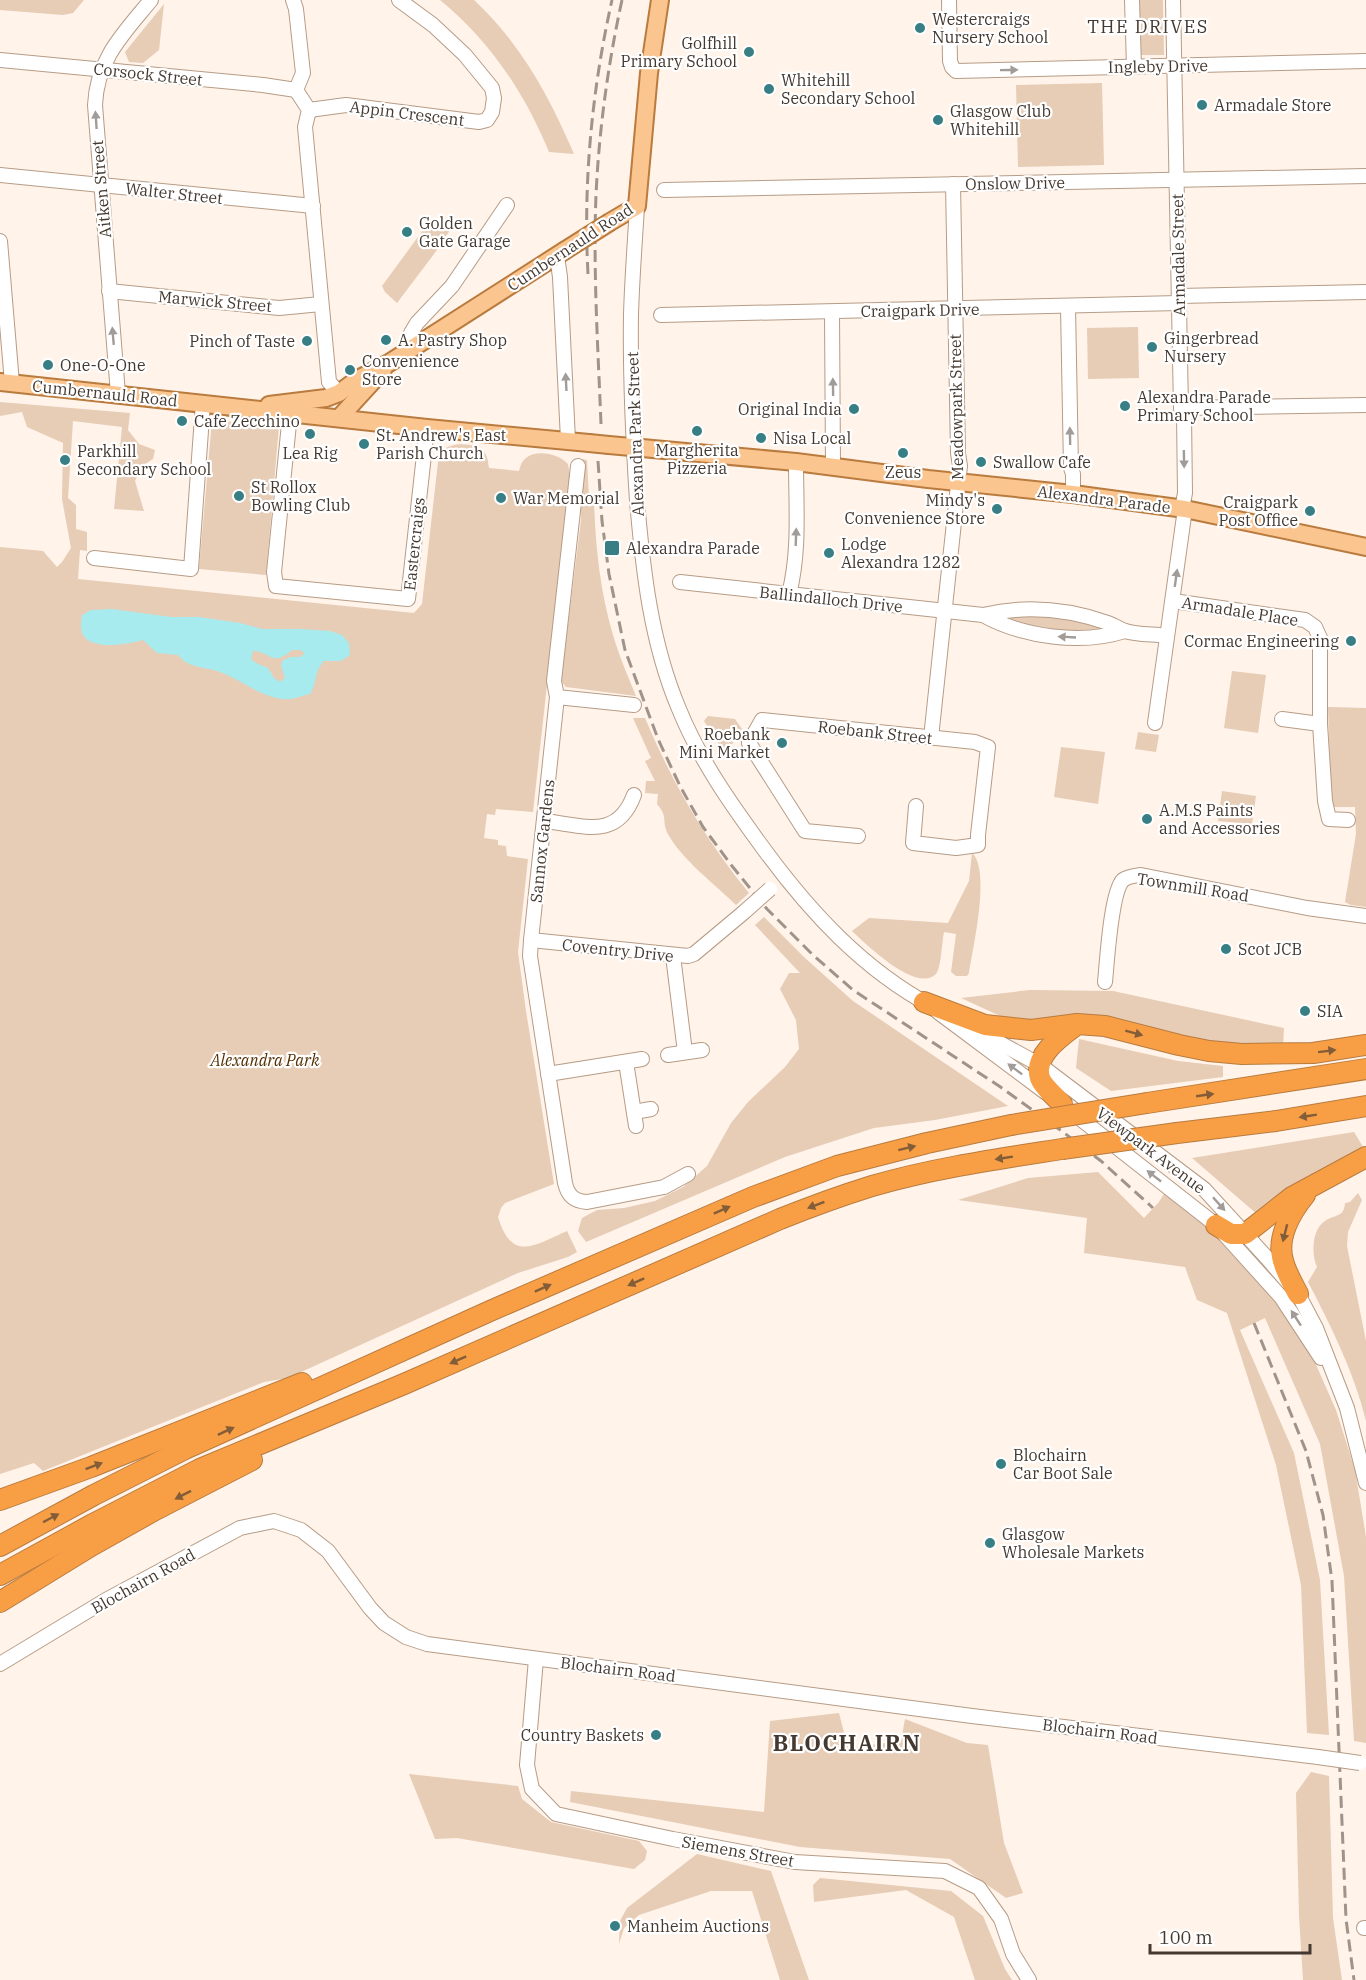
<svg xmlns="http://www.w3.org/2000/svg" width="1366" height="1980" font-family="'IBM Plex Serif',serif">
  <style>
    .green { fill: #e7ccb6 }
    .water { fill: #a8ebef; fill-rule: evenodd }
    .lines { fill: none; stroke-linecap: round; stroke-linejoin: round }
    .minor-casing { stroke: #b69c86; stroke-width: 16 }
    .major-casing { stroke: #b97b3e; stroke-width: 20 }
    .highway-casing { stroke: #b97b3e; stroke-width: 22 }
    .minor { stroke: #fff; stroke-width: 14 }
    .major { stroke: #fbc58f; stroke-width: 16 }
    .highway { stroke: #f89f45; stroke-width: 20 }
    .rail { stroke: #9f938a; stroke-width: 3; stroke-dasharray: 12 6; stroke-linecap: butt }
    .minor-bridge-casing { stroke: #b69c86; stroke-width: 16; stroke-linecap: butt }
    .major-bridge-casing { stroke: #b97b3e; stroke-width: 20; stroke-linecap: butt }
    .highway-bridge-casing { stroke: #b97b3e; stroke-width: 22; stroke-linecap: butt }
    .minor-bridge { stroke: #fff; stroke-width: 14 }
    .major-bridge { stroke: #fbc58f; stroke-width: 16 }
    .highway-bridge { stroke: #f89f45; stroke-width: 20 }
    .oneway { fill: #a29c98 }
    .oneway2 { fill: #835d37 }
    .poi-dot { fill: #377f84; stroke: #fff; stroke-width: 2 }
    .labels { text-anchor: middle; stroke-width: 4.5; stroke-linejoin: round; paint-order: stroke }
    .poi-label { font-size: 16px; fill: #443930; stroke: #fff; text-anchor: start }
    .street-label { font-size: 16px; fill: #443930; stroke: #fff }
    .park-label { font-size: 16px; font-style: italic; fill: #552f02; stroke: #fff }
    .neighbourhood-label { font-size: 18px; letter-spacing: 1.5px; fill: #443930; stroke: #fff }
    .district-label { font-size: 22px; font-weight: bold; letter-spacing: 1.5px; fill: #443930; stroke: #fff }
  </style>
  <rect width="100%" height="100%" fill="#fff3ea"/>
  <!-- green -->
  <g class="green">
    <path d="M0,0H84L73,13L63,15L0,10Z"/>
    <path d="M440,0H474C521,44 549,96 574,154L549,152C524,92 490,41 440,0Z"/>
    <path d="M1138,0H1163L1164,55H1139Z"/>
    <path d="M164,4L159,50L143,63L129,62L125,52Z"/>
    <path d="M1102,83L1104,165L1018,167L1016,85Z"/>
    <path d="M426,226L452,227L434,254L397,303L385,292L382,286Z"/>
    <path d="M1138,327L1139,378L1088,379L1087,328Z"/>
    <path d="M0,402L130,413L128,430L139,444L155,450L153,459L142,466L135,481L144,511L114,509L122,427L73,421L68,498L76,505V529L87,532V551L80,550L78,579L414,613L422,604L438,462L443,450C453,442 476,442 485,453C488,458 488,463 489,468L519,471C520,466 522,461 526,458C537,449 559,454 568,464L570,476L533,812L496,809L495,815L487,814L484,838L498,840V845L506,846L507,856L528,859L518,952L526,1011L554,1184L505,1203L501,1208L498,1217C512,1263 535,1245 567,1231L577,1252L568,1257L518,1273L288,1378L264,1382L43,1471L34,1463L0,1474V547L43,551L57,567L62,562L71,548L62,499L63,443L27,427L22,412L0,416Z"/>
    <path d="M212,420L279,426L266,575L199,569Z"/>
    <path d="M581,459L587,460L589,498H594C595,544 600,591 613,635C619,656 628,676 636,696L566,687L561,681L581,520Z"/>
    <path d="M1001,616H1056L1109,628C1073,636 1034,632 1001,616Z"/>
    <path d="M1232,671L1266,675L1258,733L1224,728Z"/>
    <path d="M1328,707L1366,708V907L1351,905L1345,902L1356,834L1355,807H1331Z"/>
    <path d="M708,716L735,719L742,729L729,749H722L704,721Z"/>
    <path d="M633,718H645C673,784 704,838 749,893L736,905C715,884 682,860 668,834C661,821 669,818 657,804L658,794L645,793L646,781H655L645,761L651,758Z"/>
    <path d="M1138,732L1159,735L1156,752L1135,749Z"/>
    <path d="M1061,747L1105,752L1098,804L1054,797Z"/>
    <path d="M1222,791L1256,796L1252,824L1218,821Z"/>
    <path d="M972,853C991,870 973,948 969,973L967,976H956L951,972L956,934L944,932C942,941 941,969 936,974C916,994 865,943 852,931L869,918L948,923L969,881Z"/>
    <path d="M764,917L805,958L853,1001L1008,1106L935,1120L874,1128L785,1157L586,1242L578,1231L582,1218L597,1210L624,1208L655,1201L683,1187L707,1166L731,1123L748,1102L785,1067L799,1049L796,1020L780,989L789,973H800L755,925Z"/>
    <path d="M1030,990L1113,991L1284,1028L1283,1047L1232,1045L1190,1038L1104,1017L1011,1021L961,998Z"/>
    <path d="M1079,1039L1178,1061L1223,1066V1077L1111,1091L1076,1068Z"/>
    <path d="M1354,1132L1365,1150L1258,1215L1192,1158Z"/>
    <path d="M1098,1172L1144,1218L1159,1202L1165,1192L1229,1244L1266,1284L1306,1342L1336,1410L1355,1470L1366,1537V1743L1354,1741L1344,1576L1320,1444L1265,1318L1240,1330L1294,1453L1320,1580L1329,1735L1307,1733L1301,1585L1276,1465L1227,1313L1197,1300L1185,1267L1084,1253L1087,1218L958,1200L1028,1178Z"/>
    <path d="M1358,1193L1362,1200L1348,1232L1347,1246L1366,1341V1421C1354,1372 1331,1326 1308,1282L1317,1267C1311,1254 1312,1229 1325,1221C1335,1214 1344,1218 1345,1203L1350,1202Z"/>
    <path d="M839,1713L848,1748L901,1741L905,1719L967,1743L988,1745L1004,1843L1023,1893L1006,1898L950,1859L800,1847L570,1802L571,1791L764,1812L770,1721Z"/>
    <path d="M1311,1772L1329,1776L1333,1918L1342,1980H1303L1299,1916L1296,1793Z"/>
    <path d="M409,1774L518,1786L522,1799L551,1822L639,1841L647,1851L645,1860L634,1869L457,1838L435,1839Z"/>
    <path d="M697,1854L771,1871L809,1980H780L752,1891H711L639,1915L624,1928L619,1944L620,1921L627,1908Z"/>
    <path d="M820,1878L951,1891L983,1916L1005,1969L1012,1980H975L954,1917L906,1890L814,1902L813,1885Z"/>
  </g>
  <!-- water -->
  <path class="water" d="M112,609L171,617H199L240,623L262,629H301L330,631L342,635L349,643L350,655L341,661H324C313,674 318,681 310,694C304,695 297,698 291,699C267,701 246,683 225,674C208,666 190,670 178,655L157,653L143,640C129,644 92,651 83,635C80,629 81,622 82,615L91,610ZM292,650H300L305,653L300,657H291L283,660L281,665L285,678L280,682L274,678L268,668L256,663L251,659L253,651C270,651 272,668 292,650Z"/>
  <g class="lines">
    <defs>
      <g id="minor">
        <path d="M293,0L296,9L303,73L296,90L309,110L305,127L329,382L339,393"/>
        <path d="M949,0L950,61L952,67L956,71L1366,61"/>
        <path d="M1132,0L1134,67"/>
        <path d="M1173,0L1181,408L1184,415L1185,493L1182,509"/>
        <path d="M0,60L263,85L296,90"/>
        <path d="M309,110L346,105L479,122L487,120L492,112L494,98L492,88L465,55L433,25L399,0"/>
        <path d="M0,175L313,206"/>
        <path d="M664,190L1366,176"/>
        <path d="M637,206C635,242 632,278 631,315C630,377 633,439 637,501C643,571 651,643 679,709C700,761 733,807 766,852C811,913 863,969 931,1006"/>
        <path d="M0,241L12,383"/>
        <path d="M557,256L560,277L568,440"/>
        <path d="M109,291L279,308L321,304"/>
        <path d="M1179,296L1366,292"/>
        <path d="M1068,307L1071,468L1073,474V494"/>
        <path d="M832,312L833,467"/>
        <path d="M661,315L1179,303"/>
        <path d="M416,346L411,333L417,323L452,286L507,205"/>
        <path d="M118,394L95,105C97,59 123,34 151,0"/>
        <path d="M1181,408L1366,405"/>
        <path d="M290,414L274,572L276,586L408,599L427,428"/>
        <path d="M578,466L554,681L557,697L531,940L530,956L565,1183C568,1196 574,1201 587,1202L664,1187L688,1174"/>
        <path d="M94,558L191,569L203,403"/>
        <path d="M680,582L983,615C1025,605 1068,609 1108,623C1114,625 1119,629 1125,631C1138,635 1154,634 1167,636"/>
        <path d="M789,594C800,552 796,506 796,462"/>
        <path d="M1173,601L1305,620L1315,627L1320,638V724L1325,801L1329,819L1348,820"/>
        <path d="M983,615C1023,637 1081,645 1125,631"/>
        <path d="M557,697L634,705"/>
        <path d="M1282,719L1320,724"/>
        <path d="M1155,723L1185,509"/>
        <path d="M931,738L960,466L958,453L953,184"/>
        <path d="M544,821C583,825 617,841 634,795"/>
        <path d="M858,836L805,831L749,743L762,720L975,742L988,747L978,835V845L956,848L913,843L916,806"/>
        <path d="M531,940L688,956L694,954L743,913"/>
        <path d="M673,956L685,1052"/>
        <path d="M1105,982C1107,962 1111,892 1123,880C1129,876 1134,876 1141,875L1307,908L1366,916"/>
        <path d="M938,1012L1045,1092"/>
        <path d="M969,1026L1040,1065L1204,1189L1267,1258L1298,1294L1316,1328L1347,1408L1366,1483"/>
        <path d="M668,1055L702,1050"/>
        <path d="M626,1062L636,1126"/>
        <path d="M548,1074L642,1059"/>
        <path d="M634,1112L651,1109"/>
        <path d="M1073,1113L1216,1225L1281,1297L1321,1358"/>
        <path d="M536,1659L527,1765L532,1789L556,1814L673,1839L795,1862L945,1871L979,1888L1001,1919L1013,1954L1029,1980"/>
        <path d="M0,1664L106,1600L240,1528L274,1521L301,1530L328,1551L370,1608L384,1623L406,1637L427,1644L972,1716L1318,1757"/>
        <path d="M1364,1928H1366"/>
      </g>
      <g id="major">
        <path d="M610,222L637,206L649,73L660,0"/>
        <path d="M0,382L427,428L589,443"/>
        <path d="M269,405L326,398L339,393L358,379L389,363L564,251"/>
        <path d="M339,418L383,370"/>
        <path d="M609,445L796,462L928,479L1073,494L1185,509L1366,547"/>
      </g>
      <g id="highway">
        <path d="M924,1002L985,1025L1031,1030L1077,1024L1105,1026L1179,1045L1209,1051L1242,1054L1313,1053L1366,1045"/>
        <path d="M1147,1103L1366,1069"/>
        <path d="M1062,1104C1056,1097 1043,1087 1040,1078C1033,1056 1060,1037 1075,1026"/>
        <path d="M1177,1133L1276,1121L1366,1106"/>
        <path d="M1216,1225L1231,1234H1245L1292,1197L1366,1157"/>
        <path d="M1298,1294C1293,1284 1287,1274 1284,1264C1275,1240 1290,1213 1305,1195"/>
        <path d="M0,1500L91,1467L302,1383"/>
        <path d="M0,1546L94,1495L185,1449L490,1311L753,1197L837,1166L927,1143L1011,1125"/>
        <path d="M0,1575L93,1524L200,1469L404,1384L780,1219C810,1207 840,1196 872,1186C934,1168 998,1159 1062,1149"/>
        <path d="M0,1602L91,1546L155,1510L252,1460"/>
      </g>
    </defs>
    <!-- minor casing -->
    <use href="#minor" class="minor-casing"/>
    <!-- major casing -->
    <use href="#major" class="major-casing"/>
    <!-- highway casing -->
    <use href="#highway" class="highway-casing"/>
    <!-- minor -->
    <use href="#minor" class="minor"/>
    <!-- major -->
    <use href="#major" class="major"/>
    <!-- highway -->
    <use href="#highway" class="highway"/>
    <!-- rail -->
    <g class="rail">
      <path d="M588,274C583,182 592,89 612,0"/>
      <path d="M601,424C598,348 593,271 596,195C599,130 608,64 622,0"/>
      <path d="M598,461L602,521L609,574L625,650L658,739L680,786L703,827L732,866L767,909L813,955L853,990L999,1086L1063,1132L1101,1161L1153,1208"/>
      <path d="M1254,1323L1306,1451L1323,1515L1332,1581L1346,1919L1354,1980"/>
    </g>
    <defs>
      <g id="minor-bridge">
        <path d="M743,913L770,889"/>
        <path d="M1318,1757L1360,1763"/>
      </g>
      <g id="major-bridge">
        <path d="M564,251L610,222"/>
        <path d="M589,443L609,445"/>
      </g>
      <g id="highway-bridge">
        <path d="M1011,1125L1147,1103"/>
        <path d="M1062,1149L1177,1133"/>
      </g>
    </defs>
    <!-- minor-bridge casing -->
    <use href="#minor-bridge" class="minor-bridge-casing"/>
    <!-- major-bridge casing -->
    <use href="#major-bridge" class="major-bridge-casing"/>
    <!-- highway-bridge casing -->
    <use href="#highway-bridge" class="highway-bridge-casing"/>
    <!-- minor-bridge -->
    <use href="#minor-bridge" class="minor-bridge"/>
    <!-- major-bridge -->
    <use href="#major-bridge" class="major-bridge"/>
    <!-- highway-bridge -->
    <use href="#highway-bridge" class="highway-bridge"/>
  </g>
  <!-- one-way arrows -->
  <defs><path id="oneway-solid" d="M-6-.8H1V-3.2L6.5 0L1 3.2V.8H-6Z" transform="scale(1.5)"/></defs>
  <g class="oneway">
    <use href="#oneway-solid" transform="translate(1009 70) rotate(-1)"/>
    <use href="#oneway-solid" transform="translate(96 120) rotate(-94)"/>
    <use href="#oneway-solid" transform="translate(113 336) rotate(-95)"/>
    <use href="#oneway-solid" transform="translate(566 382) rotate(-93)"/>
    <use href="#oneway-solid" transform="translate(833 387) rotate(-91)"/>
    <use href="#oneway-solid" transform="translate(1070 436) rotate(-91)"/>
    <use href="#oneway-solid" transform="translate(1184 459) rotate(89)"/>
    <use href="#oneway-solid" transform="translate(796 537) rotate(-88)"/>
    <use href="#oneway-solid" transform="translate(1176 578) rotate(-82)"/>
    <use href="#oneway-solid" transform="translate(1067 637) rotate(-177)"/>
    <use href="#oneway-solid" transform="translate(1015 1069) rotate(-143)"/>
    <use href="#oneway-solid" transform="translate(1154 1176) rotate(-142)"/>
    <use href="#oneway-solid" transform="translate(1219 1204) rotate(48)"/>
    <use href="#oneway-solid" transform="translate(1296 1318) rotate(-123)"/>
  </g>
  <g class="oneway2">
    <use href="#oneway-solid" transform="translate(1134 1033) rotate(15)"/>
    <use href="#oneway-solid" transform="translate(1327 1051) rotate(-7)"/>
    <use href="#oneway-solid" transform="translate(1205 1095) rotate(-8)"/>
    <use href="#oneway-solid" transform="translate(1308 1116) rotate(171)"/>
    <use href="#oneway-solid" transform="translate(907 1148) rotate(-14)"/>
    <use href="#oneway-solid" transform="translate(1004 1158) rotate(171)"/>
    <use href="#oneway-solid" transform="translate(816 1205) rotate(159)"/>
    <use href="#oneway-solid" transform="translate(722 1210) rotate(-24)"/>
    <use href="#oneway-solid" transform="translate(1285 1233) rotate(104)"/>
    <use href="#oneway-solid" transform="translate(636 1282) rotate(156)"/>
    <use href="#oneway-solid" transform="translate(543 1288) rotate(-24)"/>
    <use href="#oneway-solid" transform="translate(458 1360) rotate(156)"/>
    <use href="#oneway-solid" transform="translate(226 1431) rotate(-25)"/>
    <use href="#oneway-solid" transform="translate(94 1466) rotate(-21)"/>
    <use href="#oneway-solid" transform="translate(183 1495) rotate(153)"/>
    <use href="#oneway-solid" transform="translate(51 1518) rotate(-28)"/>
  </g>
  <!-- markers -->
  <g class="poi-dot">
    <circle cx="920" cy="28" r="6"/>
    <circle cx="749" cy="52" r="6"/>
    <circle cx="769" cy="89" r="6"/>
    <circle cx="1202" cy="105" r="6"/>
    <circle cx="938" cy="120" r="6"/>
    <circle cx="407" cy="232" r="6"/>
    <circle cx="386" cy="340" r="6"/>
    <circle cx="307" cy="341" r="6"/>
    <circle cx="1152" cy="347" r="6"/>
    <circle cx="48" cy="365" r="6"/>
    <circle cx="350" cy="370" r="6"/>
    <circle cx="1125" cy="406" r="6"/>
    <circle cx="854" cy="409" r="6"/>
    <circle cx="182" cy="421" r="6"/>
    <circle cx="697" cy="431" r="6"/>
    <circle cx="310" cy="434" r="6"/>
    <circle cx="761" cy="438" r="6"/>
    <circle cx="364" cy="444" r="6"/>
    <circle cx="903" cy="453" r="6"/>
    <circle cx="65" cy="460" r="6"/>
    <circle cx="981" cy="462" r="6"/>
    <circle cx="239" cy="496" r="6"/>
    <circle cx="501" cy="498" r="6"/>
    <circle cx="997" cy="509" r="6"/>
    <circle cx="1310" cy="511" r="6"/>
    <rect x="604" y="540" width="16" height="16" rx="3"/>
    <circle cx="829" cy="553" r="6"/>
    <circle cx="1351" cy="641" r="6"/>
    <circle cx="782" cy="743" r="6"/>
    <circle cx="1147" cy="819" r="6"/>
    <circle cx="1226" cy="949" r="6"/>
    <circle cx="1305" cy="1011" r="6"/>
    <circle cx="1001" cy="1464" r="6"/>
    <circle cx="990" cy="1543" r="6"/>
    <circle cx="656" cy="1735" r="6"/>
    <circle cx="615" cy="1926" r="6"/>
  </g>
  <g class="labels">
    <!-- poi labels -->
    <g class="poi-label">
      <text x="932" y="25">Westercraigs<tspan x="932" dy="18">Nursery School</tspan></text>
      <text x="737" y="49" text-anchor="end">Golfhill<tspan x="737" dy="18">Primary School</tspan></text>
      <text x="781" y="86">Whitehill<tspan x="781" dy="18">Secondary School</tspan></text>
      <text x="1214" y="111">Armadale Store</text>
      <text x="950" y="117">Glasgow Club<tspan x="950" dy="18">Whitehill</tspan></text>
      <text x="419" y="229">Golden<tspan x="419" dy="18">Gate Garage</tspan></text>
      <text x="1164" y="344">Gingerbread<tspan x="1164" dy="18">Nursery</tspan></text>
      <text x="398" y="346">A. Pastry Shop</text>
      <text x="295" y="347" text-anchor="end">Pinch of Taste</text>
      <text x="362" y="367">Convenience<tspan x="362" dy="18">Store</tspan></text>
      <text x="60" y="371">One-O-One</text>
      <text x="1137" y="403">Alexandra Parade<tspan x="1137" dy="18">Primary School</tspan></text>
      <text x="842" y="415" text-anchor="end">Original India</text>
      <text x="194" y="427">Cafe Zecchino</text>
      <text x="376" y="441">St. Andrew's East<tspan x="376" dy="18">Parish Church</tspan></text>
      <text x="773" y="444">Nisa Local</text>
      <text x="697" y="456" text-anchor="middle">Margherita<tspan x="697" dy="18">Pizzeria</tspan></text>
      <text x="77" y="457">Parkhill<tspan x="77" dy="18">Secondary School</tspan></text>
      <text x="310" y="459" text-anchor="middle">Lea Rig</text>
      <text x="993" y="468">Swallow Cafe</text>
      <text x="903" y="478" text-anchor="middle">Zeus</text>
      <text x="251" y="493">St Rollox<tspan x="251" dy="18">Bowling Club</tspan></text>
      <text x="513" y="504">War Memorial</text>
      <text x="985" y="506" text-anchor="end">Mindy's<tspan x="985" dy="18">Convenience Store</tspan></text>
      <text x="1298" y="508" text-anchor="end">Craigpark<tspan x="1298" dy="18">Post Office</tspan></text>
      <text x="841" y="550">Lodge<tspan x="841" dy="18">Alexandra 1282</tspan></text>
      <text x="626" y="554">Alexandra Parade</text>
      <text x="1339" y="647" text-anchor="end">Cormac Engineering</text>
      <text x="770" y="740" text-anchor="end">Roebank<tspan x="770" dy="18">Mini Market</tspan></text>
      <text x="1159" y="816">A.M.S Paints<tspan x="1159" dy="18">and Accessories</tspan></text>
      <text x="1238" y="955">Scot JCB</text>
      <text x="1317" y="1017">SIA</text>
      <text x="1013" y="1461">Blochairn<tspan x="1013" dy="18">Car Boot Sale</tspan></text>
      <text x="1002" y="1540">Glasgow<tspan x="1002" dy="18">Wholesale Markets</tspan></text>
      <text x="644" y="1741" text-anchor="end">Country Baskets</text>
      <text x="627" y="1932">Manheim Auctions</text>
    </g>
    <!-- street labels -->
    <g class="street-label">
      <text transform="translate(1158 66) rotate(-1)" y="6">Ingleby Drive</text>
      <text transform="translate(148 74) rotate(6)" y="6">Corsock Street</text>
      <text transform="translate(407 113) rotate(7)" y="6">Appin Crescent</text>
      <text transform="translate(1015 183) rotate(-1)" y="6">Onslow Drive</text>
      <text transform="translate(101 189) rotate(-95)" y="6">Aitken Street</text>
      <text transform="translate(174 193) rotate(6)" y="6">Walter Street</text>
      <text transform="translate(570 247) rotate(-33)" y="6">Cumbernauld Road</text>
      <text transform="translate(1178 255) rotate(-91)" y="6">Armadale Street</text>
      <text transform="translate(215 301) rotate(5)" y="6">Marwick Street</text>
      <text transform="translate(920 310) rotate(-1)" y="6">Craigpark Drive</text>
      <text transform="translate(105 393) rotate(6)" y="6">Cumbernauld Road</text>
      <text transform="translate(956 407) rotate(-91)" y="6">Meadowpark Street</text>
      <text transform="translate(635 434) rotate(-92)" y="6">Alexandra Park Street</text>
      <text transform="translate(1104 499) rotate(7)" y="6">Alexandra Parade</text>
      <text transform="translate(414 544) rotate(-84)" y="6">Eastercraigs</text>
      <text transform="translate(831 599) rotate(6)" y="6">Ballindalloch Drive</text>
      <text transform="translate(1240 611) rotate(9)" y="6">Armadale Place</text>
      <text transform="translate(875 732) rotate(6)" y="6">Roebank Street</text>
      <text transform="translate(542 841) rotate(-84)" y="6">Sannox Gardens</text>
      <text transform="translate(1193 887) rotate(9)" y="6">Townmill Road</text>
      <text transform="translate(618 950) rotate(6)" y="6">Coventry Drive</text>
      <text transform="translate(1151 1150) rotate(37)" y="6">Viewpark Avenue</text>
      <text transform="translate(143 1581) rotate(-29)" y="6">Blochairn Road</text>
      <text transform="translate(618 1669) rotate(7)" y="6">Blochairn Road</text>
      <text transform="translate(1100 1731) rotate(7)" y="6">Blochairn Road</text>
      <text transform="translate(738 1851) rotate(10)" y="6">Siemens Street</text>
    </g>
    <!-- park labels -->
    <g class="park-label">
      <text x="265" y="1066">Alexandra Park</text>
    </g>
    <!-- neighbourhood labels -->
    <g class="neighbourhood-label">
      <text x="1148" y="33">THE DRIVES</text>
    </g>
    <!-- district labels -->
    <g class="district-label">
      <text x="847" y="1751">BLOCHAIRN</text>
    </g>
  </g>
  <!-- scale -->
  <path d="M1150 1944v9h160v-9" fill="none" stroke="#443930" stroke-width="3"/>
  <text x="1159" y="1944" font-size="18" fill="#443930" stroke="#ffffff" stroke-width="4.5" paint-order="stroke">100 m</text>
</svg>
